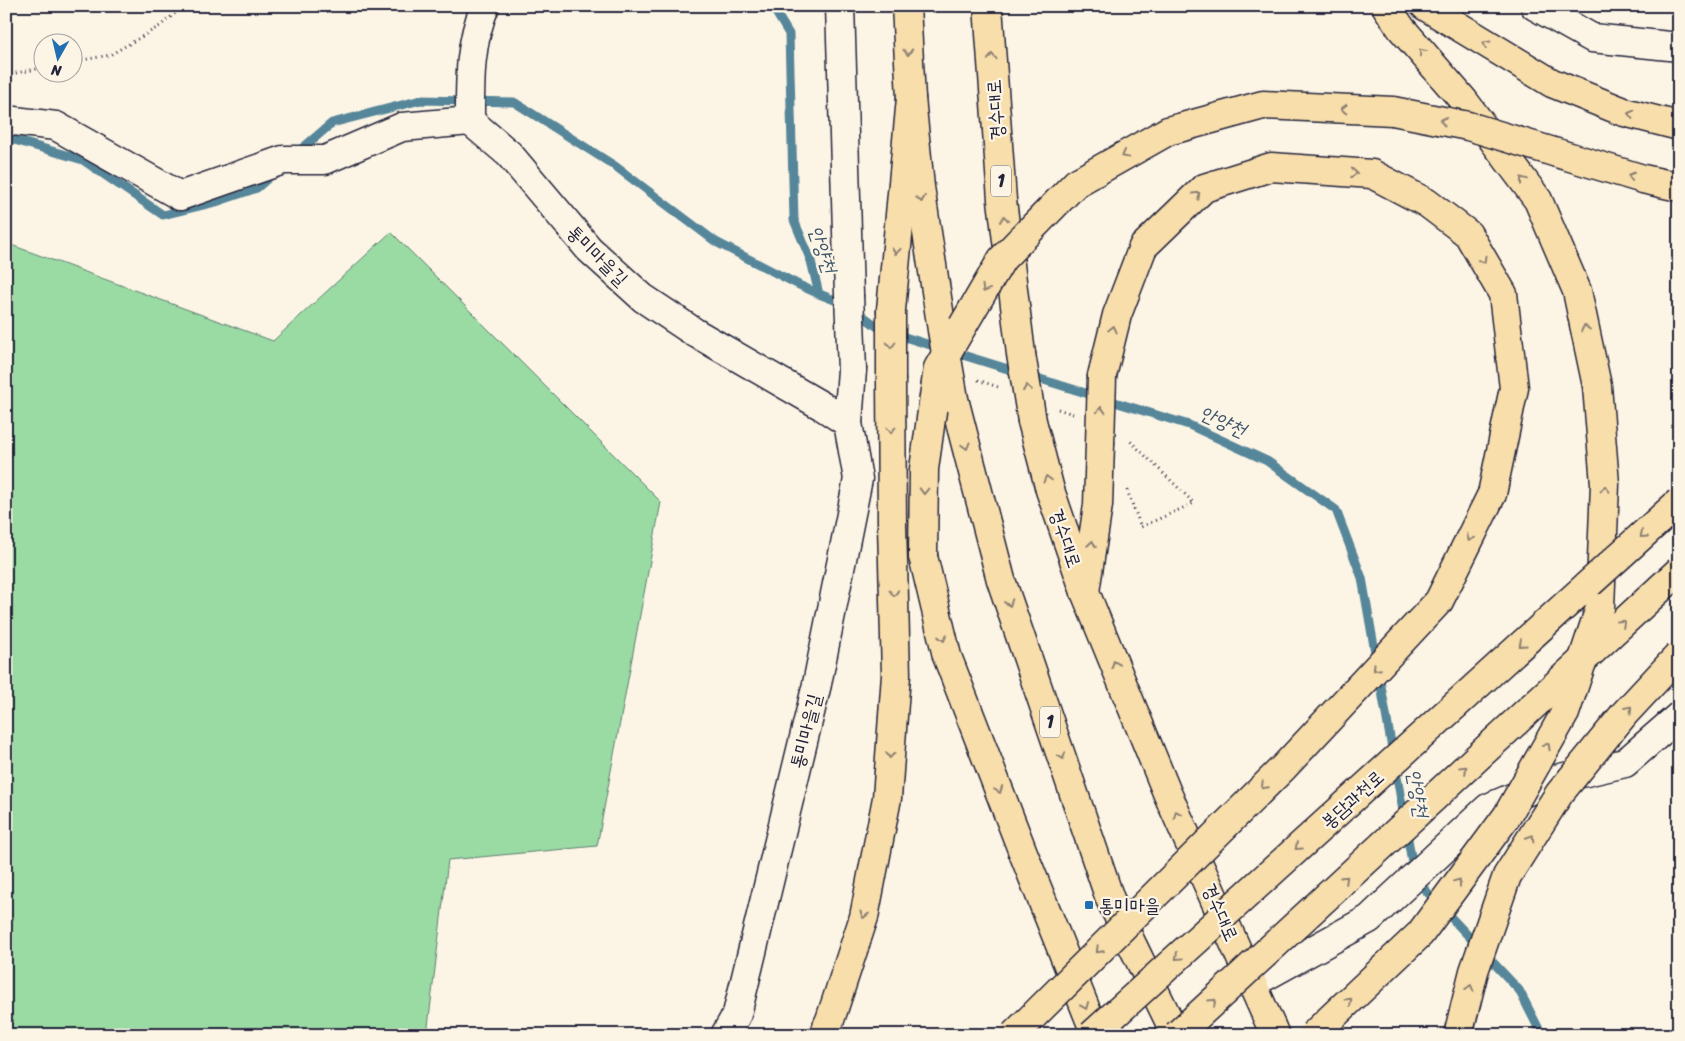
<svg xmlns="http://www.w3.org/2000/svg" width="1685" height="1041" font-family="Sriracha,'Poor Story',sans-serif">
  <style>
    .green { fill: #9adba4; stroke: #5e7e70 }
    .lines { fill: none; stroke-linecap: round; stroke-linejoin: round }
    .stream { stroke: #57869a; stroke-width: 9 }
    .minor-casing { stroke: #22223b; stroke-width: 31 }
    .major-casing { stroke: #22223b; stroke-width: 31 }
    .highway-casing { stroke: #22223b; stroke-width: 31 }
    .path { stroke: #22223b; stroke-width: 3; stroke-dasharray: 1 4; stroke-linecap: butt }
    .minor { stroke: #fcf5e5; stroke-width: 28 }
    .major { stroke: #f8deab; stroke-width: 28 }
    .highway { stroke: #f8deab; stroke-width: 28 }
    .minor-bridge-casing { stroke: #22223b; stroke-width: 31; stroke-linecap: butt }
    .major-bridge-casing { stroke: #22223b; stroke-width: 31; stroke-linecap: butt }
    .highway-bridge-casing { stroke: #22223b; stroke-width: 31; stroke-linecap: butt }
    .minor-bridge { stroke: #fcf5e5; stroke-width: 28 }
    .major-bridge { stroke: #f8deab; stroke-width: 28 }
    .highway-bridge { stroke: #f8deab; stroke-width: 28 }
    .oneway { stroke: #8d8073 }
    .poi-dot { fill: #1f6fb2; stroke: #fcf5e5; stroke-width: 2 }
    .labels { text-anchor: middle; stroke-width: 4.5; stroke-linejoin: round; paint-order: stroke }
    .shield { fill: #fcf5e5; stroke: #63616e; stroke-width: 1 }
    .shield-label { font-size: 18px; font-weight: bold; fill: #22223b }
    .street-label { font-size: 19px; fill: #22223b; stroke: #fcf5e5 }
    .poi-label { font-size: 19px; fill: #22223b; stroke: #fcf5e5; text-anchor: start }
    .water-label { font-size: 20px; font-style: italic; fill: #3d546b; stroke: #fcf5e5 }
  </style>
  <rect width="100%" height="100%" fill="#fcf5e5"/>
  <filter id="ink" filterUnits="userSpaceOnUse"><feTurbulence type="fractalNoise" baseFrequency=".02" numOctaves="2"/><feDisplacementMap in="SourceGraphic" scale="10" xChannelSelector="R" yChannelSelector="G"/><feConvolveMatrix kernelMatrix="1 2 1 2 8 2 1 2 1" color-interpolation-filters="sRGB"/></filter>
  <g filter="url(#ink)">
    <!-- green -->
    <path class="green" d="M391,232L661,502L597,846L448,860L427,1035H6V243L273,341Z"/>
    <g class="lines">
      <!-- stream -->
      <g class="stream">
        <path d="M772,6L789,34L794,220L811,261L819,294L845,304"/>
        <path d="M6,141L11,139L83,160L163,215L216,202L257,188L274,173"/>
        <path d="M297,153L332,123L421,100L514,102L615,166L716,242L799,285L819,294"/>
        <path d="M856,311L882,330L1189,425L1267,461L1336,510L1362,578L1415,879L1519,990L1542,1035"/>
      </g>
      <defs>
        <g id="minor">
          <path d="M485,6C469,45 470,80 470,121L509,154L589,249L643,298L694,332L822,406L848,423"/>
          <path d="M840,6L849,295"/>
          <path d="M1535,6L1592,38L1679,47"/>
          <path d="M6,120L56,126L180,196L283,160H325L402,127L470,121"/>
          <path d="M1253,983L1369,919L1488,808L1556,779L1625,763L1679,716"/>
          <path d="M725,1035L737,1014L817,684L858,479L848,423L852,370"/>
        </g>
        <g id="major">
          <path d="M906,6L911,98L920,187L942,330"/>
          <path d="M988,6L1002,200L1021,354"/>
          <path d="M954,399L1001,580L1110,899L1176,1035"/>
          <path d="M1032,421L1050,490L1085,592L1168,795L1275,1035"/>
        </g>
        <g id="highway">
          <path d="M1386,6L1401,28L1464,101L1538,200L1577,291L1597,386L1605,484L1600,608"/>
          <path d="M1425,6L1552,83L1624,112L1679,126"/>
          <path d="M1168,131L1263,105L1393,111"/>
          <path d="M1557,153L1643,179L1679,187"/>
          <path d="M891,310L911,98"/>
          <path d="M1102,376L1117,315L1143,247L1204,188L1271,167L1372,174L1427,203L1468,234L1503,294L1514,388L1492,494"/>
          <path d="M923,556L947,656L1024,855L1096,1035"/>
          <path d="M1085,592L1098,505L1100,444"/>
          <path d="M823,1035L830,1020L864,917L887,798L896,675L892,525L891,381"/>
        </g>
      </defs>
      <!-- minor casing -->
      <use href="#minor" class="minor-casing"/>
      <!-- major casing -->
      <use href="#major" class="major-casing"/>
      <!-- highway casing -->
      <use href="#highway" class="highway-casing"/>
      <!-- path -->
      <g class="path">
        <path d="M72,62L110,55L160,26L184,6"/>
        <path d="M6,75L42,68"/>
        <path d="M978,380L998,387"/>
        <path d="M1058,409L1073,414"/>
        <path d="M1127,490L1141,527L1194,503L1128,439"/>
      </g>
      <!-- minor -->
      <use href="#minor" class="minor"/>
      <!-- major -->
      <use href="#major" class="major"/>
      <!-- highway -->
      <use href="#highway" class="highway"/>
      <defs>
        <path id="minor-bridge" d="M849,295L852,370"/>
        <g id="major-bridge">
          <path d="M942,330L954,399"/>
          <path d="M1021,354L1032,421"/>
        </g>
        <g id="highway-bridge">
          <path d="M1393,111L1468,126L1557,153"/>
          <path d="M891,310V381"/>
          <path d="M1100,444L1102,376"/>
          <path d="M923,556L924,469L938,368L1002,259L1076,183L1168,131"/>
          <path d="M1014,1035L1284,767L1439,601L1492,494"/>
          <path d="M1092,1035L1679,502"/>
          <path d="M1177,1035L1679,571"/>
          <path d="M1313,1035L1420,934L1507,816L1565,713L1600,608"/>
          <path d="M1458,1035L1474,971L1507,876L1559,794L1625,713L1679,655"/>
        </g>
      </defs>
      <!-- minor-bridge casing -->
      <use href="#minor-bridge" class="minor-bridge-casing"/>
      <!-- major-bridge casing -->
      <use href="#major-bridge" class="major-bridge-casing"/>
      <!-- highway-bridge casing -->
      <use href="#highway-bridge" class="highway-bridge-casing"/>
      <!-- minor-bridge -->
      <use href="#minor-bridge" class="minor-bridge"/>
      <!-- major-bridge -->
      <use href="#major-bridge" class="major-bridge"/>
      <!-- highway-bridge -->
      <use href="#highway-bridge" class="highway-bridge"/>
    </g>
    <!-- one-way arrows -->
    <defs><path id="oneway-chevron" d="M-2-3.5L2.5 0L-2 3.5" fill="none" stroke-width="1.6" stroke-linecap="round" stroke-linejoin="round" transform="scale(1.25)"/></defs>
    <g class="oneway">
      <use href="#oneway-chevron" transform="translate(1486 44) rotate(-149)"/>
      <use href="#oneway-chevron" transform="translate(908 52) rotate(87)"/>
      <use href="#oneway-chevron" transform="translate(1422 52) rotate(-130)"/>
      <use href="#oneway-chevron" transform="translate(992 57) rotate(-94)"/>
      <use href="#oneway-chevron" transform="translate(1344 109) rotate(-178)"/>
      <use href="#oneway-chevron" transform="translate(1631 114) rotate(-166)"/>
      <use href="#oneway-chevron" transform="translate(1443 121) rotate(-169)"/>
      <use href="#oneway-chevron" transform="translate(1125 155) rotate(151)"/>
      <use href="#oneway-chevron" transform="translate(1354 173) rotate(4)"/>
      <use href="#oneway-chevron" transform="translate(1631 176) rotate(-163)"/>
      <use href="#oneway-chevron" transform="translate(1523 180) rotate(-127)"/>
      <use href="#oneway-chevron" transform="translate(1197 195) rotate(-44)"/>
      <use href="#oneway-chevron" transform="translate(921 199) rotate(81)"/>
      <use href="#oneway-chevron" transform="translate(1004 219) rotate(-97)"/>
      <use href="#oneway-chevron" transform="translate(896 251) rotate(95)"/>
      <use href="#oneway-chevron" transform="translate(1483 260) rotate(60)"/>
      <use href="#oneway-chevron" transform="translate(985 289) rotate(120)"/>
      <use href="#oneway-chevron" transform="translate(1585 328) rotate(-102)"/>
      <use href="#oneway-chevron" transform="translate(1113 329) rotate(-77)"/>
      <use href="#oneway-chevron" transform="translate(891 345) rotate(90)"/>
      <use href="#oneway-chevron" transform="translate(1027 388) rotate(-99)"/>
      <use href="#oneway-chevron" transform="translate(1101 410) rotate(-88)"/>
      <use href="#oneway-chevron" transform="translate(891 430) rotate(90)"/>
      <use href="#oneway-chevron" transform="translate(966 446) rotate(75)"/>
      <use href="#oneway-chevron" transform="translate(1047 479) rotate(-105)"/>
      <use href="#oneway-chevron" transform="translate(1605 489) rotate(-89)"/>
      <use href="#oneway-chevron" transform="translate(924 491) rotate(91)"/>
      <use href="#oneway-chevron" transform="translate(1643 535) rotate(138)"/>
      <use href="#oneway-chevron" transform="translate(1470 538) rotate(116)"/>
      <use href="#oneway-chevron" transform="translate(1092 544) rotate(-81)"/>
      <use href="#oneway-chevron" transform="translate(894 593) rotate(88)"/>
      <use href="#oneway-chevron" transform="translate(1009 603) rotate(71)"/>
      <use href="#oneway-chevron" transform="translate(1622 623) rotate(-43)"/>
      <use href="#oneway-chevron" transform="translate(943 638) rotate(76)"/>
      <use href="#oneway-chevron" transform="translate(1522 644) rotate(138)"/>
      <use href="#oneway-chevron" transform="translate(1115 664) rotate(-112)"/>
      <use href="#oneway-chevron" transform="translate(1376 668) rotate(133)"/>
      <use href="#oneway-chevron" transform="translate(1629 709) rotate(-48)"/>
      <use href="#oneway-chevron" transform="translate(1547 746) rotate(-61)"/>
      <use href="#oneway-chevron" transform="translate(890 755) rotate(94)"/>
      <use href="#oneway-chevron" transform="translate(1062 756) rotate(71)"/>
      <use href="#oneway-chevron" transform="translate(1464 769) rotate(-43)"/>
      <use href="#oneway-chevron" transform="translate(1264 786) rotate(135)"/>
      <use href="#oneway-chevron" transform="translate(999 790) rotate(69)"/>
      <use href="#oneway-chevron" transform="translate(1177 814) rotate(-114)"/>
      <use href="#oneway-chevron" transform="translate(1531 838) rotate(-58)"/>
      <use href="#oneway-chevron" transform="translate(1298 847) rotate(138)"/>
      <use href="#oneway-chevron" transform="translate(1345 879) rotate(-43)"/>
      <use href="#oneway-chevron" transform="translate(1458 882) rotate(-53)"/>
      <use href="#oneway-chevron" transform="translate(864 915) rotate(104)"/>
      <use href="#oneway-chevron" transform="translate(1099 950) rotate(135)"/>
      <use href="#oneway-chevron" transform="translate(1178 957) rotate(138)"/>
      <use href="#oneway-chevron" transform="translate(1470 988) rotate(-75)"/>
      <use href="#oneway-chevron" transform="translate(1349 1001) rotate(-43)"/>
      <use href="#oneway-chevron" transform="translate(1213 1002) rotate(-43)"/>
      <use href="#oneway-chevron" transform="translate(1085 1006) rotate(68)"/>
    </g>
  </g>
  <!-- markers -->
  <rect class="poi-dot" x="1084" y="900" width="10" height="10" rx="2.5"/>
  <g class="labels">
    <!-- shield labels -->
    <g class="shield">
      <rect x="991" y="165.5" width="20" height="31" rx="4"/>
      <rect x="1040" y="706.5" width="20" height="31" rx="4"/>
    </g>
    <g class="shield-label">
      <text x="1001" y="187">1</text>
      <text x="1050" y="728">1</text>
    </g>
    <!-- street labels -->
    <g class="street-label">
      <text transform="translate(995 110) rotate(-94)" y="7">경수대로</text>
      <text transform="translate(598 255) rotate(45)" y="7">통미마을길</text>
      <text transform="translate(1066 538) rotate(71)" y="7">경수대로</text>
      <text transform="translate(805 731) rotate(-76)" y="7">통미마을길</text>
      <text transform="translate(1352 799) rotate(-42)" y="7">봉담과천로</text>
      <text transform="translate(1221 912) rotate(66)" y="7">경수대로</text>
    </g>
    <!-- poi labels -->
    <g class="poi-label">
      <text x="1099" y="912">통미마을</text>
    </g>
    <!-- water labels -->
    <g class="water-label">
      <text transform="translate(823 249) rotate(71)" y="7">안양천</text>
      <text transform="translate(1223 421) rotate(24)" y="7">안양천</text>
      <text transform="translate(1418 793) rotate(80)" y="7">안양천</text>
    </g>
  </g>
  <!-- margin -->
  <rect width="1685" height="1041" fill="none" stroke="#fcf5e5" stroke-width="25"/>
  <rect x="12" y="12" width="1660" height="1016" fill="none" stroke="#22223b" stroke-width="2" filter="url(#ink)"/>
  <!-- north arrow -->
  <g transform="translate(58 58) rotate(188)"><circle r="24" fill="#fcf5e5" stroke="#a5a1a1"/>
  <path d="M0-4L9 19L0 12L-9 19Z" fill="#1f6fb2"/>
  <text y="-8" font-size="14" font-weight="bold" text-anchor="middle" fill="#22223b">N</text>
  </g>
</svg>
